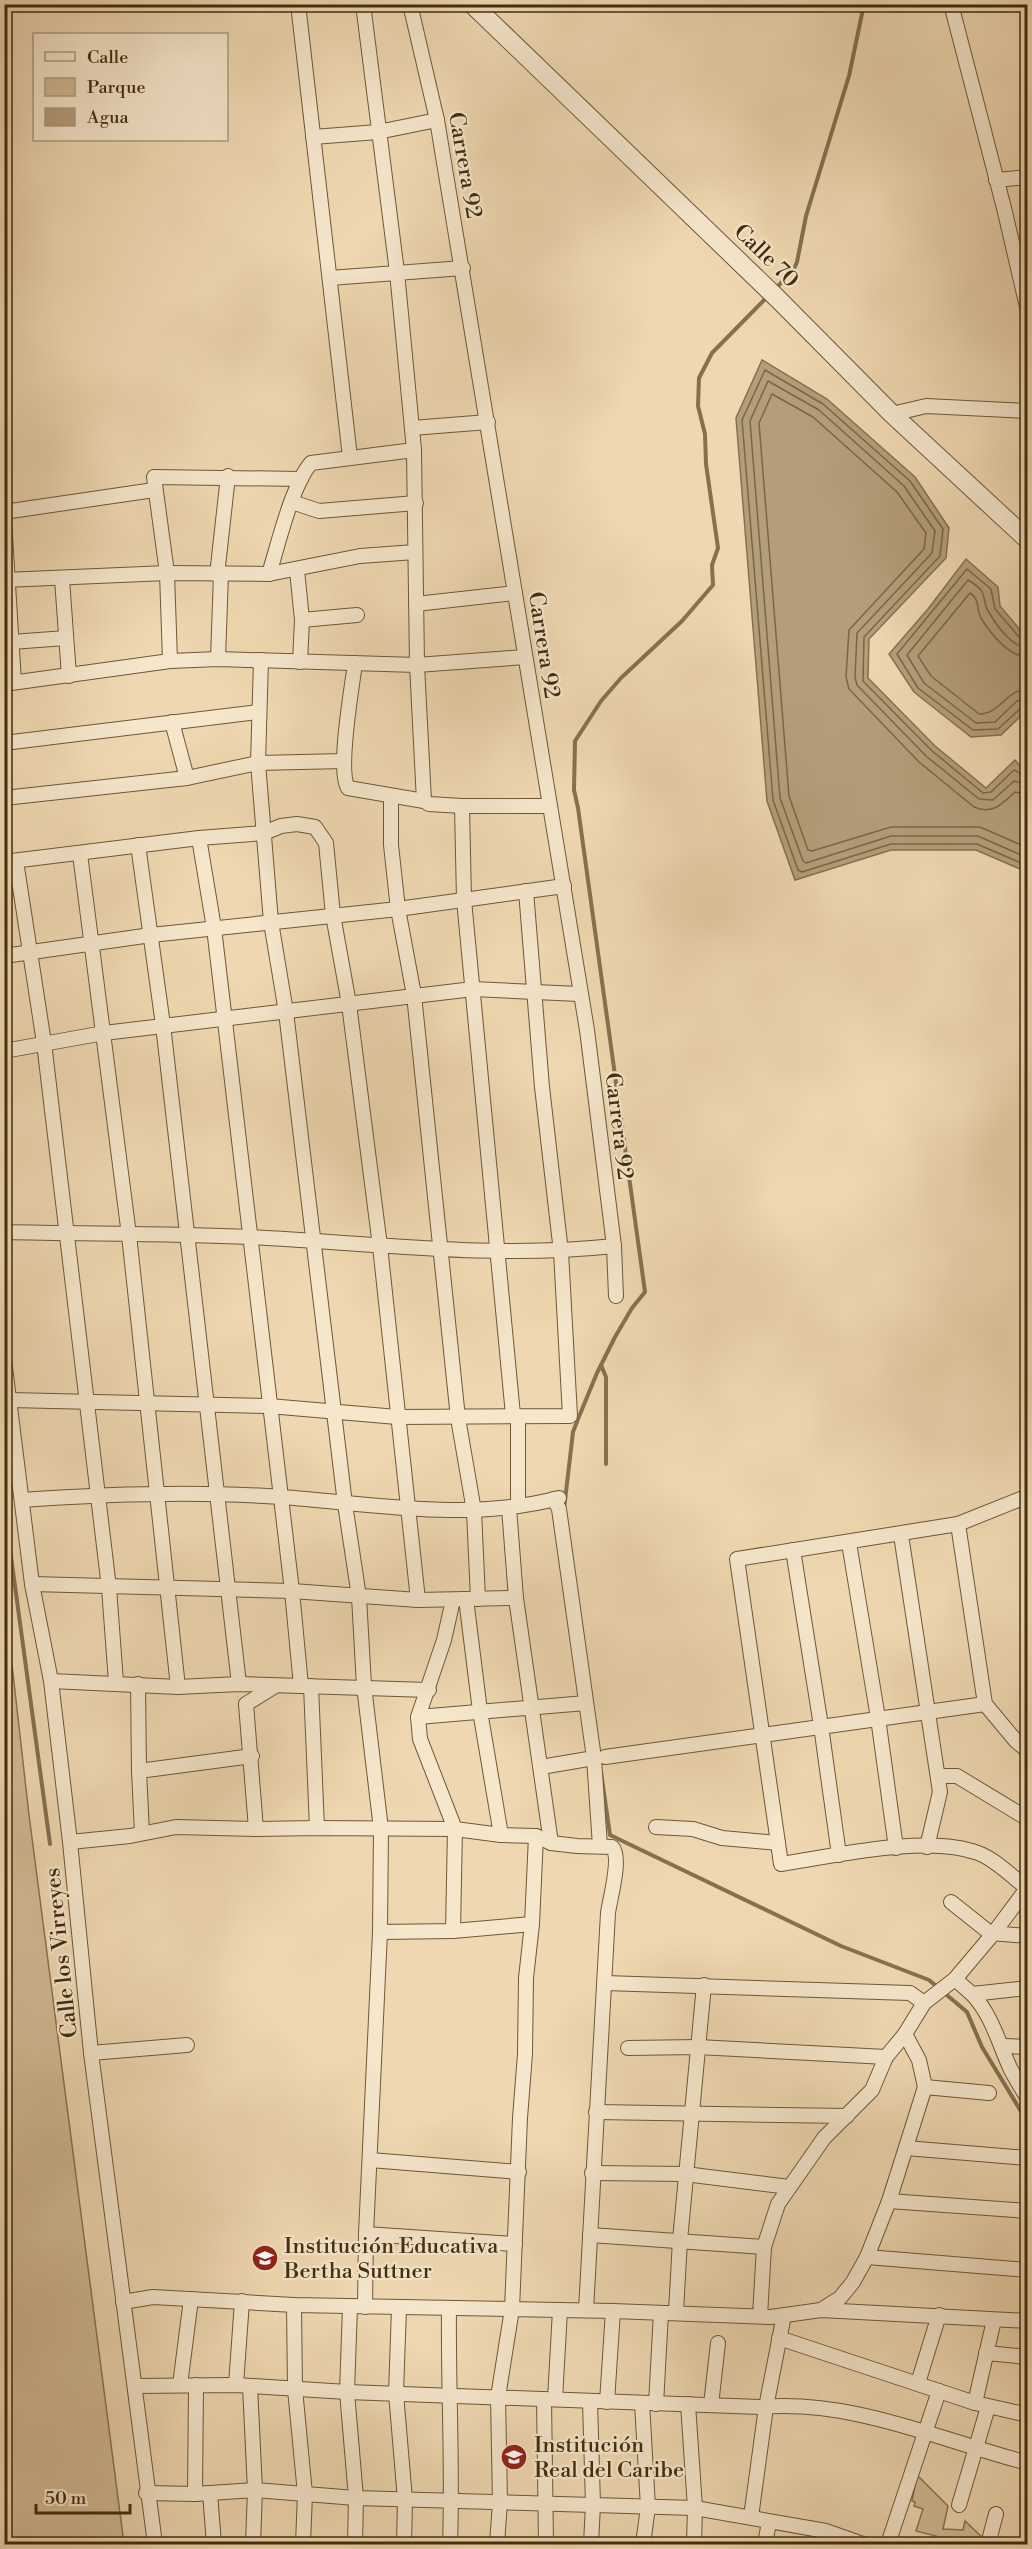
<svg xmlns="http://www.w3.org/2000/svg" width="1032" height="2549" font-family="'Libre Bodoni',serif">
  <style>
    .green { fill: #d2bb95; stroke: #8a7452; stroke-width: 1.5 }
    .water { fill: #b49e7a; stroke: #86714f; stroke-width: 1.5 }
    .lines { fill: none; stroke-linecap: round; stroke-linejoin: round }
    .shore { stroke: #7b6644; stroke-width: 1.5 }
    .stream { stroke: #86714f; stroke-width: 4 }
    .minor-casing { stroke: #6d5837; stroke-width: 16 }
    .tertiary-casing { stroke: #6d5837; stroke-width: 20 }
    .minor { stroke: #f5e6cc; stroke-width: 14 }
    .tertiary { stroke: #f5e6cc; stroke-width: 18 }
    .labels { text-anchor: middle; stroke-width: 4.5; stroke-linejoin: round; paint-order: stroke }
    .street-label { font-size: 22px; fill: #422d0e; stroke: #f5e6cc }
    .poi-label { font-size: 22px; fill: #422d0e; stroke: #f5e6cc; text-anchor: start }
  </style>
  <rect width="100%" height="100%" fill="#efd8b1"/>
  <filter id="stains"><feTurbulence type="fractalNoise" baseFrequency=".00333" numOctaves="4"/><feColorMatrix values="0 0 0 0 .2 0 0 0 0 .09 0 0 0 0 .02 0 0 0 .5 -.17"/></filter>
  <radialGradient id="worn" r=".72"><stop offset=".6" stop-color="#630" stop-opacity="0"/><stop offset="1" stop-color="#630" stop-opacity=".3"/></radialGradient>
  <!-- green -->
  <g class="green">
    <path d="M4,1594L29,1815L124,2544H5Z"/>
    <path d="M911,2469L948,2506L943,2529L963,2530L965,2521L983,2538L964,2539L963,2544H935L936,2536L916,2531L923,2509L914,2506L915,2502L912,2501L916,2480Z"/>
  </g>
  <!-- water -->
  <g class="water">
    <path d="M762,360L827,399L915,477L949,528L946,558L869,639L868,678L935,746L986,788L1015,760L1027,774V872L976,850H891L795,880L767,801L736,418Z"/>
    <path d="M966,559L998,587L1000,606L1027,638V710L1001,735L971,737L914,692L889,654L928,609Z"/>
  </g>
  <g class="lines">
    <!-- shore -->
    <g class="shore">
      <path d="M1028,641L1021,639L995,609L991,589L967,569L897,654L918,688L973,730L998,729L1021,708L1028,706"/>
      <path d="M1028,648C1013,648 997,626 990,614C979,599 992,594 968,580L907,655L924,683L976,723L995,722L1017,701L1028,698"/>
      <path d="M1028,657C1009,657 990,633 981,618C976,609 980,599 970,593L918,656L931,676L979,714C1002,713 1005,690 1028,689"/>
      <path d="M1028,777L1014,770L991,792L983,793L931,750L863,681L864,637L940,556L943,529L910,481L823,404L765,370L742,420L773,800L798,870L802,872L891,844H977L1028,866"/>
      <path d="M1028,785L1014,781L993,800L979,799L926,756L857,685L855,677L857,633L932,553L935,531L904,486L819,410L768,381L750,421L780,798L803,861L806,863L891,836H978L1028,858"/>
      <path d="M1028,794L1015,792C1002,804 993,815 974,807L919,762L849,689L846,677L849,630L924,549L926,533L897,492L813,417L772,394L759,423L789,796L808,850L812,851L891,827H980L1028,848"/>
    </g>
    <!-- stream -->
    <g class="stream">
      <path d="M776,288L793,271L797,262L806,216L849,76L864,4"/>
      <path d="M601,1365L606,1377V1464"/>
      <path d="M4,1505L50,1844"/>
      <path d="M564,1509L573,1432L578,1419L597,1373L615,1337L632,1308L645,1292L578,808L574,790L575,741L601,701L621,678L682,621L713,585L712,565L718,548L706,464L705,434L698,406L699,378L712,353L769,295"/>
      <path d="M601,1772L610,1835L841,1946L929,1980L967,2012L982,2047L1028,2123"/>
    </g>
    <defs>
      <g id="minor">
        <path d="M298,4L350,457"/>
        <path d="M363,4L397,272L414,450L417,665L424,801"/>
        <path d="M410,4L437,120L587,1030L614,1246L616,1296"/>
        <path d="M951,4L1004,208L1028,311"/>
        <path d="M313,137L378,132L437,120"/>
        <path d="M996,180L1028,177"/>
        <path d="M330,278L463,268"/>
        <path d="M892,414L926,406L1028,411"/>
        <path d="M412,428L488,422"/>
        <path d="M292,502L319,511L416,503"/>
        <path d="M4,512L154,490"/>
        <path d="M4,519L14,682"/>
        <path d="M297,570L302,620L300,662"/>
        <path d="M269,574C278,545 292,485 311,463L414,450"/>
        <path d="M217,575L228,476"/>
        <path d="M62,579L69,676"/>
        <path d="M4,580L167,573L269,574L360,556L415,552"/>
        <path d="M416,604L515,593"/>
        <path d="M302,620L357,615"/>
        <path d="M11,642L66,638"/>
        <path d="M218,659L221,574"/>
        <path d="M261,660L258,763L271,922L286,1012L345,1504L359,1597L364,1686L381,1829L380,1932L366,2234L365,2307"/>
        <path d="M170,661L167,573L154,477L301,479"/>
        <path d="M355,663C352,688 337,770 348,788L424,801L429,804L462,806H549"/>
        <path d="M4,684L170,661L218,659L417,665L525,657"/>
        <path d="M172,722L187,778"/>
        <path d="M4,743L258,712"/>
        <path d="M391,797V845L398,909L414,995L458,1418L474,1511L478,1599"/>
        <path d="M4,798L187,778L258,763L344,761"/>
        <path d="M462,806L464,900L513,1415"/>
        <path d="M199,838L214,928L292,1591L301,1686"/>
        <path d="M138,845L163,1025L239,1684"/>
        <path d="M80,854L129,1235L178,1687"/>
        <path d="M16,861L44,1043L109,1588L116,1682"/>
        <path d="M4,862L199,838L264,833L281,826L297,824L315,827L326,843L333,915L349,1004L380,1246L418,1600"/>
        <path d="M4,956L151,935L398,909L564,886"/>
        <path d="M4,1051L104,1033L473,989L579,994"/>
        <path d="M4,1232C86,1234 169,1233 250,1237C372,1243 493,1259 614,1246"/>
        <path d="M4,1359L32,1584L51,1681L70,1842L91,2053L155,2544"/>
        <path d="M10,1400L269,1406L397,1417L570,1416L561,1252L542,1087L526,891"/>
        <path d="M554,1499L559,1509L594,1758L600,1846"/>
        <path d="M22,1500C108,1494 196,1491 282,1497C374,1504 468,1522 559,1498"/>
        <path d="M518,1506V1416"/>
        <path d="M509,1508L516,1598L551,1843"/>
        <path d="M958,1524L985,1704L1016,1741L1028,1751"/>
        <path d="M901,1535L940,1792L927,1847"/>
        <path d="M849,1543L878,1718L896,1848"/>
        <path d="M793,1550L821,1726L839,1855"/>
        <path d="M32,1584L292,1591L418,1600L516,1598"/>
        <path d="M466,1599L480,1711L501,1835"/>
        <path d="M453,1600L444,1640L418,1717L420,1739L455,1829L453,1931"/>
        <path d="M51,1681L178,1687L239,1684L429,1690"/>
        <path d="M138,1684L139,1771"/>
        <path d="M311,1686L317,1828"/>
        <path d="M418,1717L586,1703"/>
        <path d="M605,1757L985,1704"/>
        <path d="M541,1767L594,1758"/>
        <path d="M938,1776H957L1028,1819"/>
        <path d="M656,1827L693,1829L722,1838L778,1843"/>
        <path d="M256,1829L246,1704L275,1686"/>
        <path d="M142,1833L139,1771L252,1756"/>
        <path d="M70,1842L130,1836L176,1827L256,1829L317,1828L455,1829L501,1835L536,1836L551,1843L577,1846L612,1847C622,1857 610,1898 608,1913L586,2310"/>
        <path d="M1027,1888C1012,1877 995,1859 978,1853C927,1834 835,1856 781,1864L737,1559L958,1524L1028,1496"/>
        <path d="M951,1902L990,1933L1028,1936"/>
        <path d="M380,1932L453,1931L532,1924"/>
        <path d="M955,1979L972,1994L1028,1988"/>
        <path d="M605,1983L910,1993L924,2003"/>
        <path d="M972,1994C992,2015 999,2044 1011,2070C1016,2079 1022,2089 1028,2099"/>
        <path d="M1002,2046L1028,2047"/>
        <path d="M628,2048L698,2047L886,2057"/>
        <path d="M91,2053L187,2045"/>
        <path d="M925,2087L989,2093"/>
        <path d="M596,2112L847,2116"/>
        <path d="M906,2148L1028,2158"/>
        <path d="M370,2160L519,2172"/>
        <path d="M592,2173L685,2174L789,2187"/>
        <path d="M889,2201L1028,2211"/>
        <path d="M366,2234L515,2244"/>
        <path d="M590,2235L764,2247"/>
        <path d="M867,2257L1028,2270"/>
        <path d="M123,2302L153,2297L294,2305L613,2311L771,2317L821,2310L1028,2321"/>
        <path d="M294,2305L295,2389L305,2494L303,2544"/>
        <path d="M350,2307L347,2392L356,2498L355,2544"/>
        <path d="M399,2308L396,2393L405,2500L404,2544"/>
        <path d="M449,2308C448,2387 453,2466 450,2544"/>
        <path d="M821,2310L840,2298L853,2282L867,2257L889,2201L925,2087L919,2060L905,2034"/>
        <path d="M676,2312L680,2240L704,1985"/>
        <path d="M760,2316L764,2247L778,2204L824,2138L872,2090L886,2057L905,2034L924,2003L955,1979L993,1934L1028,1887"/>
        <path d="M779,2338L975,2403L1028,2415"/>
        <path d="M986,2353L1028,2357"/>
        <path d="M918,2383L939,2315"/>
        <path d="M180,2385L191,2299"/>
        <path d="M236,2385L242,2301"/>
        <path d="M135,2386L236,2385L347,2392L760,2407C853,2399 939,2440 1028,2463"/>
        <path d="M250,2386L255,2490L253,2544"/>
        <path d="M544,2399L546,2544"/>
        <path d="M555,2399L560,2310"/>
        <path d="M590,2401L593,2505L591,2544"/>
        <path d="M607,2402L613,2311"/>
        <path d="M642,2403L648,2507L643,2544"/>
        <path d="M975,2403L994,2320"/>
        <path d="M656,2404L661,2313"/>
        <path d="M688,2404L695,2508L694,2544"/>
        <path d="M711,2405L718,2343"/>
        <path d="M146,2493L195,2494L255,2490L356,2498L695,2508L826,2531L863,2544"/>
        <path d="M210,2493L214,2544"/>
        <path d="M195,2494L196,2385"/>
        <path d="M959,2505L988,2407"/>
        <path d="M751,2517L766,2407L784,2315"/>
        <path d="M497,2544L500,2502L498,2397L512,2309L520,2118L525,2054L526,1978L532,1924L536,1836"/>
        <path d="M765,2544L769,2522"/>
        <path d="M888,2544L939,2391"/>
        <path d="M988,2544L996,2514"/>
      </g>
      <path id="tertiary" d="M472,4L778,299L892,414L1028,540"/>
    </defs>
    <!-- minor casing -->
    <use href="#minor" class="minor-casing"/>
    <!-- tertiary casing -->
    <use href="#tertiary" class="tertiary-casing"/>
    <!-- minor -->
    <use href="#minor" class="minor"/>
    <!-- tertiary -->
    <use href="#tertiary" class="tertiary"/>
  </g>
  <!-- icons -->
  <defs>
    <symbol id="school-disc" viewBox="-11 -11 22 22"><circle r="9.5" fill="#8f2418" stroke="#f5e6cc"/><path d="M0-5L7-2L0 1L-7-2ZM-4 1L0 2.5L4 1V4Q0 6-4 4Z" fill="#fff"/></symbol>
  </defs>
  <g fill-rule="evenodd">
    <use href="#school-disc" x="250" y="2243" width="30" height="30"/>
    <use href="#school-disc" x="499" y="2442" width="30" height="30"/>
  </g>
  <g class="labels">
    <!-- street labels -->
    <g class="street-label">
      <text transform="translate(466 165) rotate(80)" y="8">Carrera 92</text>
      <text transform="translate(767 255) rotate(44)" y="8">Calle 70</text>
      <text transform="translate(545 645) rotate(81)" y="8">Carrera 92</text>
      <text transform="translate(620 1126) rotate(83)" y="8">Carrera 92</text>
      <text transform="translate(60 1953) rotate(-96)" y="8">Calle los Virreyes</text>
    </g>
    <!-- poi labels -->
    <g class="poi-label">
      <text x="284" y="2253">Institución Educativa<tspan x="284" dy="25">Bertha Suttner</tspan></text>
      <text x="534" y="2452">Institución<tspan x="534" dy="25">Real del Caribe</tspan></text>
    </g>
  </g>
  <!-- margin -->
  <rect width="1032" height="2549" fill="none" stroke="#efd8b1" stroke-width="24"/>
  <rect x="6" y="6" width="1020" height="2537" fill="none" stroke="#422d0e" stroke-width="3"/>
  <rect x="12" y="12" width="1008" height="2525" fill="none" stroke="#422d0e" stroke-width="1.5"/>
  <!-- legend -->
  <rect x="33" y="33" width="195" height="108" fill="#f5e6cc" stroke="#ad9c80" stroke-width="1.5"/>
  <rect x="45" y="52" width="30" height="9" fill="#f5e6cc" stroke="#ad9c80" stroke-width="1.5"/>
  <text x="87" y="63" font-size="18" fill="#422d0e">Calle</text>
  <rect x="45" y="78" width="30" height="18" fill="#d2bb95" stroke="#ad9c80" stroke-width="1.5"/>
  <text x="87" y="93" font-size="18" fill="#422d0e">Parque</text>
  <rect x="45" y="108" width="30" height="18" fill="#b49e7a" stroke="#ad9c80" stroke-width="1.5"/>
  <text x="87" y="123" font-size="18" fill="#422d0e">Agua</text>
  <!-- scale -->
  <path d="M36 2504v9h94v-9" fill="none" stroke="#422d0e" stroke-width="3"/>
  <text x="45" y="2504" font-size="18" fill="#422d0e" stroke="#f5e6cc" stroke-width="4.5" paint-order="stroke">50 m</text>
  <rect width="100%" height="100%" filter="url(#stains)"/>
  <rect width="100%" height="100%" fill="url(#worn)"/>
</svg>
